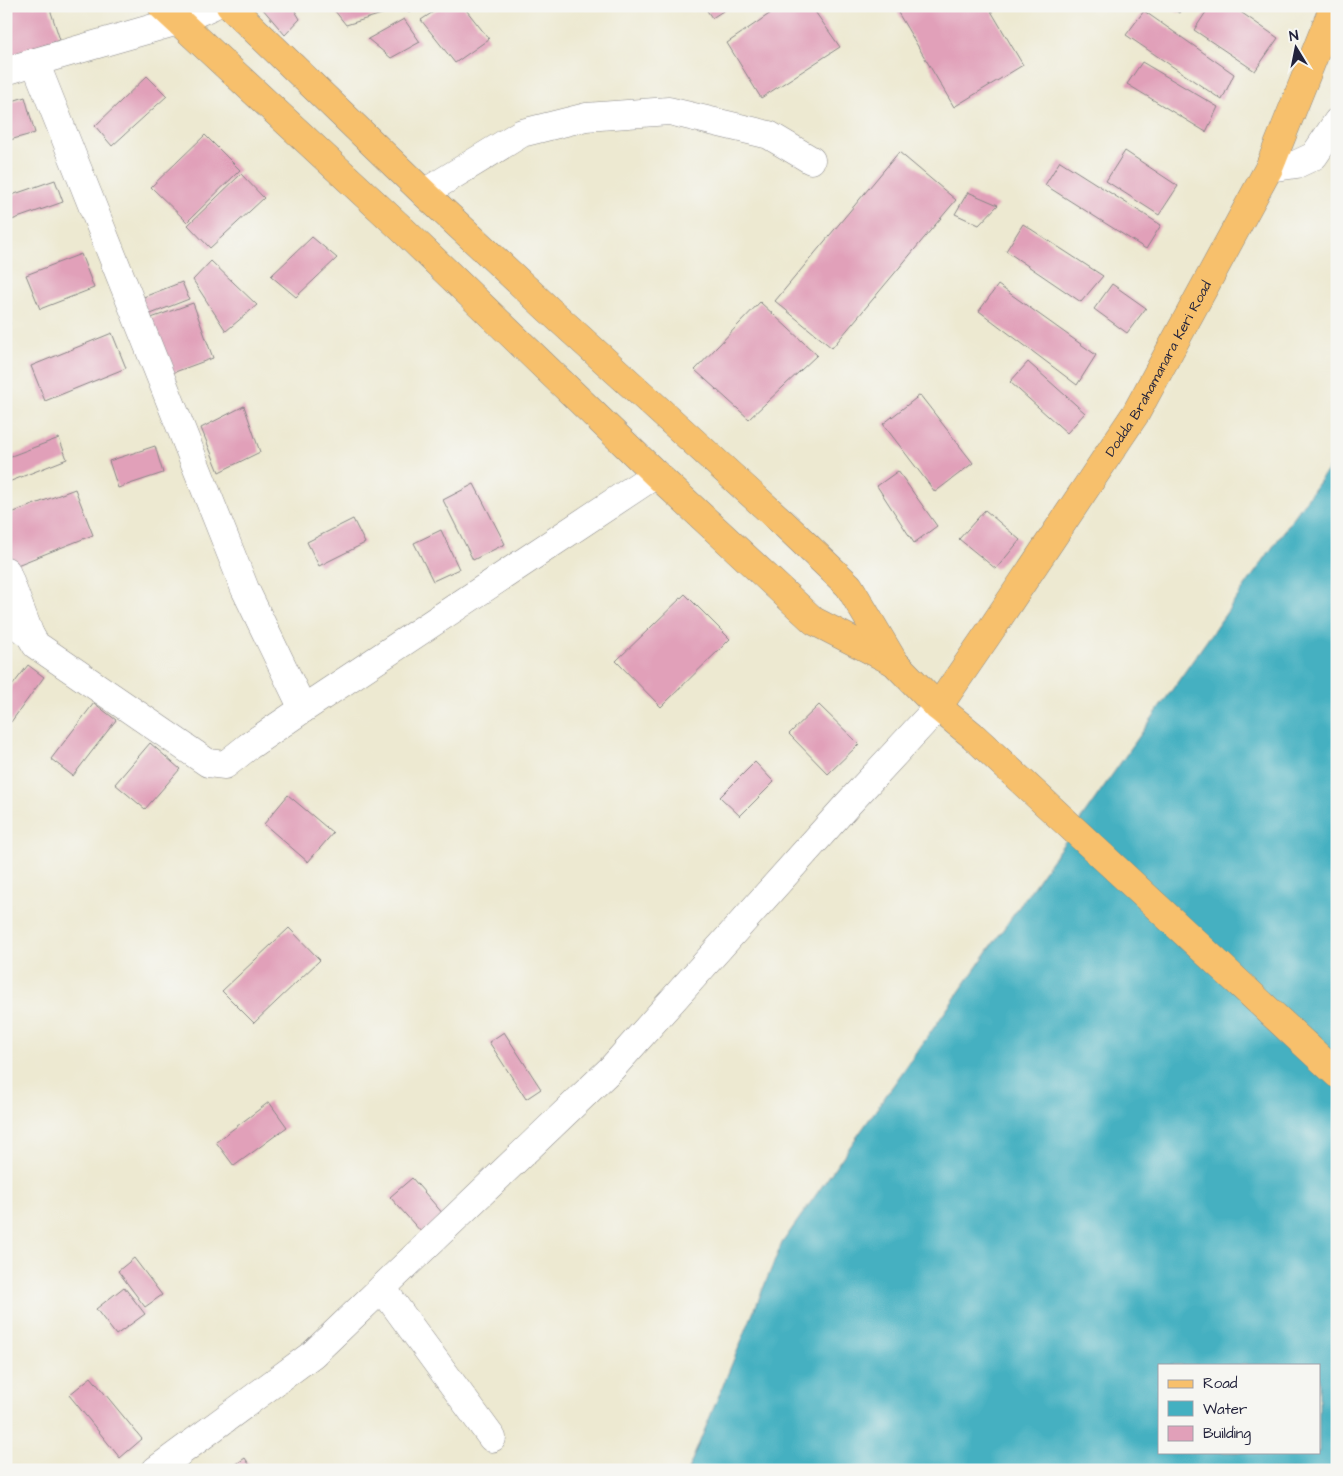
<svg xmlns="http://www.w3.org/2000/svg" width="1343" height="1476" font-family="'Architects Daughter',sans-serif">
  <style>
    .water { fill: #44b0c1; stroke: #33697e; fill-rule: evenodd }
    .building { fill: #e1a0b9 }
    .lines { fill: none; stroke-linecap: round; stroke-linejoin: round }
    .minor-casing { stroke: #888686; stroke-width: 29 }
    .major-casing { stroke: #888686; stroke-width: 29 }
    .highway-casing { stroke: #888686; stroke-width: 29 }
    .minor { stroke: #fff; stroke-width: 28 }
    .major { stroke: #f7c06c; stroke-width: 28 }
    .highway { stroke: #f7c06c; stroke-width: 28 }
    .labels { text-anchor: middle; stroke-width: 4.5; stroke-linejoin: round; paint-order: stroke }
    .street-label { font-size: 14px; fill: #22223b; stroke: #f6f6f2 }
  </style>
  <rect width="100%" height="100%" fill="#f6f6f2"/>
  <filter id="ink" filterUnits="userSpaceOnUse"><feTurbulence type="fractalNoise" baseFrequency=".02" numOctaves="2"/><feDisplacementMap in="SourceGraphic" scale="10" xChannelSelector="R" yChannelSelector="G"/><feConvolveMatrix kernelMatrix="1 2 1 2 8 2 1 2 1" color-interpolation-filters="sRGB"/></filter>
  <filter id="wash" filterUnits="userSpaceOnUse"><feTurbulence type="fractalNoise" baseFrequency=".0096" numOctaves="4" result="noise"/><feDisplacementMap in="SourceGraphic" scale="20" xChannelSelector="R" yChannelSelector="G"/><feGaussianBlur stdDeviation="1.12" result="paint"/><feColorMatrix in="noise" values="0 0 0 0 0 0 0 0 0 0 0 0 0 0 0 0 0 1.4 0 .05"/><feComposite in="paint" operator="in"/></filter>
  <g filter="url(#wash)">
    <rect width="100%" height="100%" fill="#ede9d1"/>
    <!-- water -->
    <path class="water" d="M1337,456V1470H688L782,1243ZM1159,1365H1319V1452H1159Z"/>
    <g id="blocks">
      <!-- building -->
      <g class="building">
        <path d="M6,6H49L60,40L6,57Z"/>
        <path d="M267,6H292L300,19L285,35L262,8Z"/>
        <path d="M331,6H386L388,12L346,25Z"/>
        <path d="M406,6H417L409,12Z"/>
        <path d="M442,6H463L489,39L455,63L421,20Z"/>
        <path d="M704,6H731L712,18Z"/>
        <path d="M781,6H811L840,47L761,98L727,43Z"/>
        <path d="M894,6H988L1023,65L954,107Z"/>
        <path d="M1169,6H1183L1179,13Z"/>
        <path d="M1210,6H1232L1278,38L1255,71L1194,30Z"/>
        <path d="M1144,11L1234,74L1222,100L1126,35Z"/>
        <path d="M404,19L420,42L391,58L368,39Z"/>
        <path d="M1142,62L1218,107L1206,132L1127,84Z"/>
        <path d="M147,76L167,96L112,146L95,126Z"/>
        <path d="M25,97L35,133L6,141V103Z"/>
        <path d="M205,135L240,170L187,222L151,187Z"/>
        <path d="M1125,151L1178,186L1159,215L1106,181Z"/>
        <path d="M899,152L956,200L832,348L775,301Z"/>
        <path d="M1060,161L1161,225L1146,249L1045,185Z"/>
        <path d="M241,174L264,198L210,248L188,225Z"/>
        <path d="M55,180L63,202L6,222V197Z"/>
        <path d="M968,192L998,205L979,225L955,214Z"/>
        <path d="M1023,224L1103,276L1081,302L1006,251Z"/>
        <path d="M312,237L337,258L296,297L271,276Z"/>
        <path d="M81,254L94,288L40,309L26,275Z"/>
        <path d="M211,261L257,305L226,331L193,280Z"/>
        <path d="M182,282L189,299L143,317L136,300Z"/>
        <path d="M1112,284L1146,308L1127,333L1094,309Z"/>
        <path d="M998,285L1096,355L1077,385L979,311Z"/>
        <path d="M760,302L817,355L749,419L695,370Z"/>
        <path d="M193,303L213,358L164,376L143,321Z"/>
        <path d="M6,314L10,324L6,326Z"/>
        <path d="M112,333L126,368L45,401L31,366Z"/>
        <path d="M1028,362L1085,413L1067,433L1010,382Z"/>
        <path d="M920,395L973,463L935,492L883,424Z"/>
        <path d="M244,406L260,452L219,472L201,428Z"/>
        <path d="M59,438L67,459L6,483V458Z"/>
        <path d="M155,446L163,473L118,488L109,461Z"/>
        <path d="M898,471L937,526L914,543L877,486Z"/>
        <path d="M474,484L505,544L473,560L443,500Z"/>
        <path d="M75,489L93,535L12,567L6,552V515Z"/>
        <path d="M985,510L1020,540L996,569L959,539Z"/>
        <path d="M353,519L365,543L319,566L307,542Z"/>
        <path d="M441,530L459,569L433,581L414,543Z"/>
        <path d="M685,594L730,639L661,707L616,661Z"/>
        <path d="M28,665L44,677L11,722L6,719V694Z"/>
        <path d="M94,703L116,720L73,776L51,759Z"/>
        <path d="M819,705L859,744L828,774L789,734Z"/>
        <path d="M150,743L180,769L145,809L115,784Z"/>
        <path d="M755,762L774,782L740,816L720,797Z"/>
        <path d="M288,795L333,833L308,862L264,824Z"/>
        <path d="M289,928L320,960L254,1023L222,991Z"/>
        <path d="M504,1032L541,1089L526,1099L489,1042Z"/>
        <path d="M269,1102L287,1127L234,1166L216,1142Z"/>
        <path d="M412,1178L444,1215L422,1233L390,1197Z"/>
        <path d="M134,1258L162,1295L145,1307L118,1271Z"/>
        <path d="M124,1287L145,1314L116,1335L96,1309Z"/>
        <path d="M91,1377L142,1439L120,1458L69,1395Z"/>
        <path d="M245,1458L253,1470H228Z"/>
      </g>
    </g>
  </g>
  <g filter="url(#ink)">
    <use href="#blocks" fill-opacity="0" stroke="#888686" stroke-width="1"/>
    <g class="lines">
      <defs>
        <g id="minor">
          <path d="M35,62L245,589L303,709"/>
          <path d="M6,71L35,62L178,21L212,6"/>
          <path d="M1269,168L1297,164L1314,156L1337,122"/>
          <path d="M424,193L522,133L586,117L669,111L769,135L811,160"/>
          <path d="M6,571L30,635"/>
          <path d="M6,617L30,635L36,645L208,763L225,765L249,746L303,709L656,474"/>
          <path d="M382,1288L492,1438"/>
          <path d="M156,1470L313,1354L612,1068L848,804L938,707"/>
        </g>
        <g id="major">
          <path id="s1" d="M938,707L988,634L1136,413L1269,168L1334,6"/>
        </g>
        <g id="highway">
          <path d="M162,6L402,229L656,474L814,621L894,662"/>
          <path d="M230,6L424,193L548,309L781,521L849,586L894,662L938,707L972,735L1337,1074"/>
        </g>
      </defs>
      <!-- minor casing -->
      <use href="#minor" class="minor-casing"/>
      <!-- major casing -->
      <use href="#major" class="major-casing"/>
      <!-- highway casing -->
      <use href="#highway" class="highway-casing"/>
      <!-- minor -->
      <use href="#minor" class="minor"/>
      <!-- major -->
      <use href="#major" class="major"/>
      <!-- highway -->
      <use href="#highway" class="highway"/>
    </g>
  </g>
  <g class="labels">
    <!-- street labels -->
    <g class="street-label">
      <text dy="5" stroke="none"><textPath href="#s1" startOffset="404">Dodda Brahamanara Keri Road</textPath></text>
    </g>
  </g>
  <!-- margin -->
  <rect width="1343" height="1476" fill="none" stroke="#f6f6f2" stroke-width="25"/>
  <!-- legend -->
  <rect x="1158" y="1364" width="162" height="90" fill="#f6f6f2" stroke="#a1a1a9"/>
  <rect x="1168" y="1380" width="25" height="8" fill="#f7c06c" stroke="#a1a1a9"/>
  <text x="1203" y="1388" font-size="15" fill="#22223b">Road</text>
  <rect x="1168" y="1401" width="25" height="15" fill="#44b0c1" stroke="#a1a1a9"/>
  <text x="1203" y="1414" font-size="15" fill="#22223b">Water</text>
  <rect x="1168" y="1426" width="25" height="15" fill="#e1a0b9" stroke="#a1a1a9"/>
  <text x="1203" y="1438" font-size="15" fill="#22223b">Building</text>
  <!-- north arrow -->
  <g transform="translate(1296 48) rotate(350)" stroke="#f6f6f2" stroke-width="4" paint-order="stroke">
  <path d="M0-4L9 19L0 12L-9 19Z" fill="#22223b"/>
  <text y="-8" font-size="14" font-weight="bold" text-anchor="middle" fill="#22223b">N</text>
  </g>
</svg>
